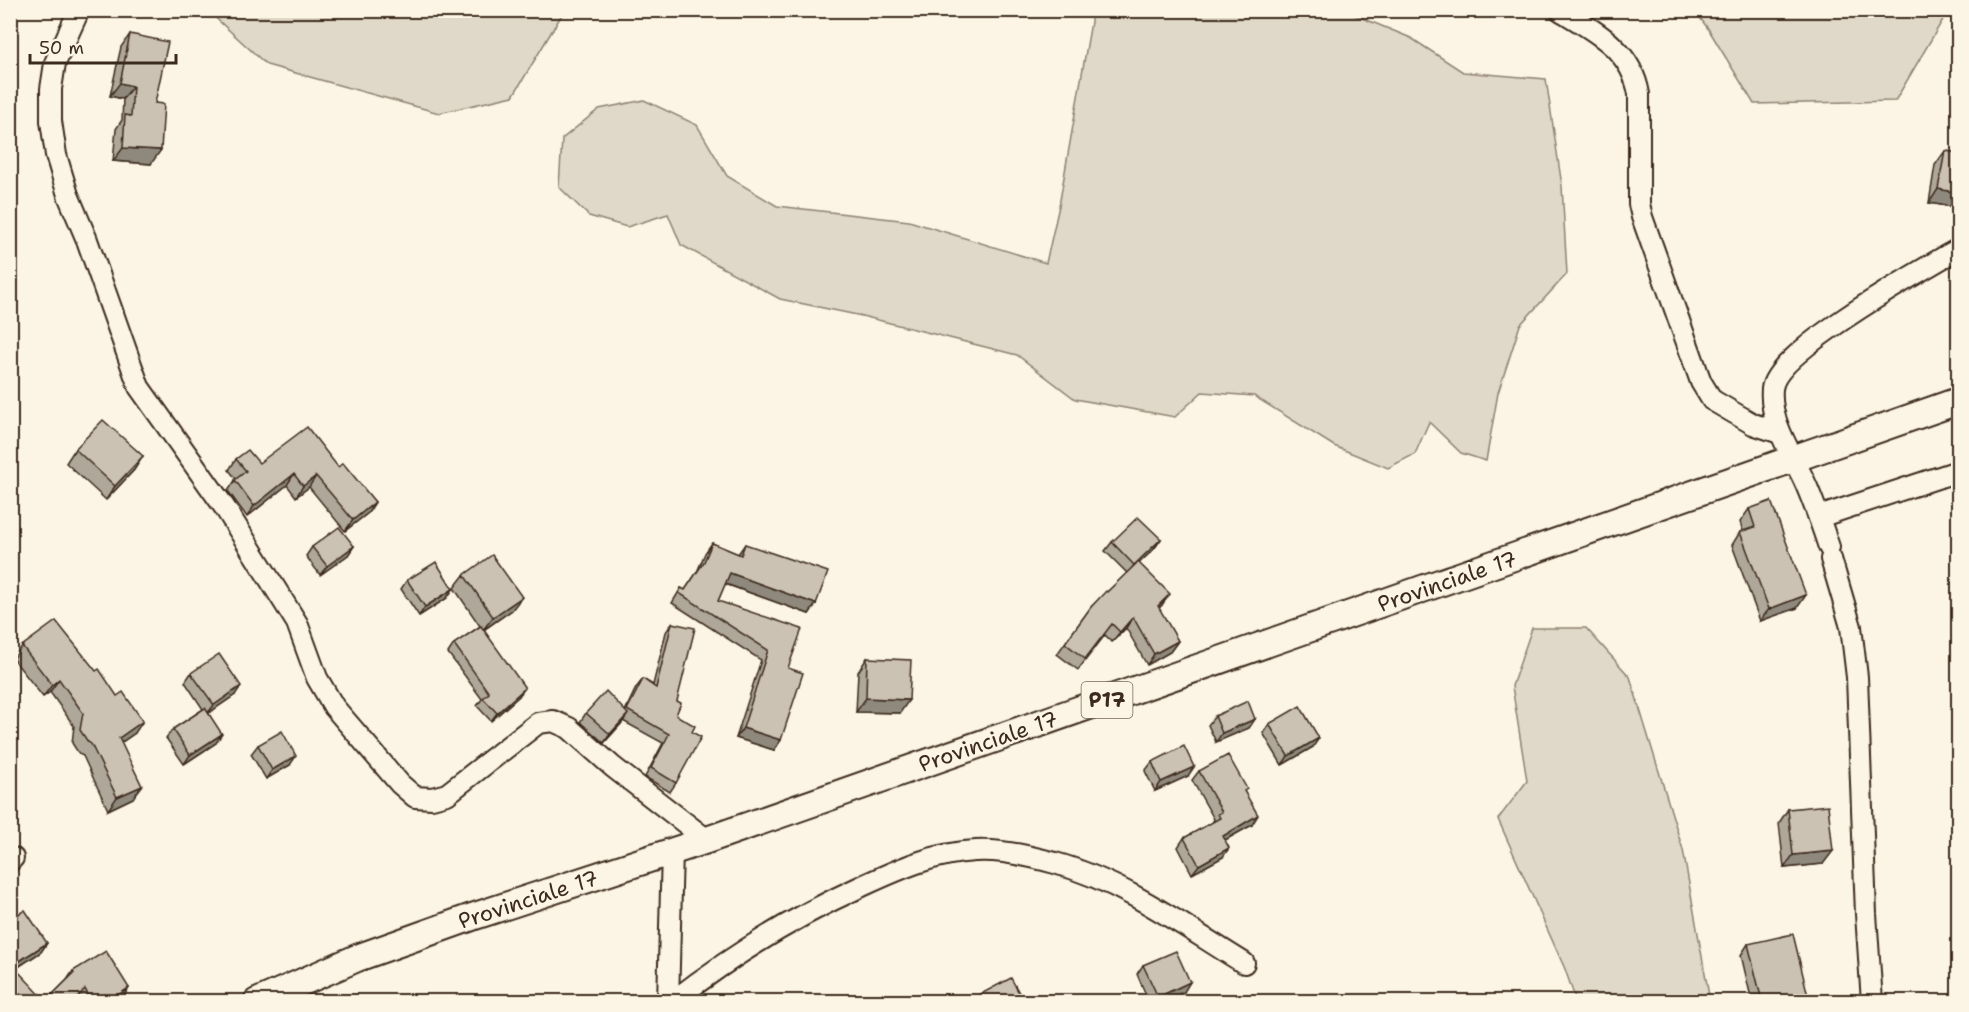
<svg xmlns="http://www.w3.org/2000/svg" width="1969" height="1012" font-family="'Shantell Sans',sans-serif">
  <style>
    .green { fill: #e0d8c8; stroke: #8e8173; stroke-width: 1.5 }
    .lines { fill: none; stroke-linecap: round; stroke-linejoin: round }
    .minor-casing { stroke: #3b2a1e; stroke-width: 24 }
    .major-casing { stroke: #3b2a1e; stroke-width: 30 }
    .minor { stroke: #fcf5e5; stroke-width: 20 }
    .major { stroke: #fcf5e5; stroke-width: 26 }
    .wall { fill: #afa79a; stroke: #3b2a1e; stroke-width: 1.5 }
    .shaded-wall { fill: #8f887d; stroke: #3b2a1e; stroke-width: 1.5 }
    .building { fill: #ccc2b3; stroke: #3b2a1e; stroke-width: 1.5 }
    .labels { text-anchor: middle; stroke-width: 4.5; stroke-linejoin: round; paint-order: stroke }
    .shield { fill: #fcf5e5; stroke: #75675a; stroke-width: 1.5 }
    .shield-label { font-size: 21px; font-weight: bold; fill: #3b2a1e }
    .street-label { font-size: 22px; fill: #3b2a1e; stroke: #fcf5e5 }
  </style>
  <rect width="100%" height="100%" fill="#fcf5e5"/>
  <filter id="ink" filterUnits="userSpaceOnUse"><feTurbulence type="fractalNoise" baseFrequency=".0167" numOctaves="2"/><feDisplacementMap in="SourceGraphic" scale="12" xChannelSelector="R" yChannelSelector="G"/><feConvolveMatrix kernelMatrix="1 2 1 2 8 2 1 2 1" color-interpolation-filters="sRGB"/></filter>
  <g filter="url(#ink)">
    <!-- green -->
    <g class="green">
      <path d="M564,11L513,96L439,113L267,65L208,11Z"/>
      <path d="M1091,11H1345L1411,38L1463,72L1546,79L1562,186L1567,274L1520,325L1498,393L1486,461L1461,453L1429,422L1415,454L1388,468L1334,446L1254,396L1202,392L1175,417L1075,399L1017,355L862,316L780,299L681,245L668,214L627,227L589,216L559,187L562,139L599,109L644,100L697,125L727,176L777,206L909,221L1046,263L1059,206L1091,22Z"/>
      <path d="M1695,11H1948L1895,101L1754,104L1709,30Z"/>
      <path d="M1532,628H1586L1630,677L1683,850L1710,1001H1576L1565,969L1498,819L1527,781L1512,686Z"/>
    </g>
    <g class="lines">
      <defs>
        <g id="minor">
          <path d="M79,10L55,63L51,89V121L56,155L68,195L87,240L139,387L225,508L297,623L317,678L334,707L400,784L415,797L432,798L447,794L538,723L553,721L569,728L613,767L707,840"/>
          <path d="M1560,10C1596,32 1631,49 1639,94V204L1642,217L1701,382L1712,400L1753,424L1780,433"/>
          <path d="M1819,517L1958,471"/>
          <path d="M1829,547C1822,526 1815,506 1807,487C1794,456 1769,424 1772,389C1775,352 1924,269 1958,249"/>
          <path d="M1831,559L1851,627L1857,677L1866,914L1872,1002"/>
          <path d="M10,861L13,858"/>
          <path d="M668,1002L672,851"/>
          <path d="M672,1002C731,956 794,917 862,886C899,869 934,853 975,851C1001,849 1030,856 1055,863C1124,882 1185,927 1244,963"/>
        </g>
        <path id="major" d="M257,1002L357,958L472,917L707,840L1958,401"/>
      </defs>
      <!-- minor casing -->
      <use href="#minor" class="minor-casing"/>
      <!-- major casing -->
      <use href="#major" class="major-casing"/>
      <!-- minor -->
      <use href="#minor" class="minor"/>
      <!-- major -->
      <use href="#major" class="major"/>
    </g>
    <!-- wall -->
    <g class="wall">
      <path d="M130,34L155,103L151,164L113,161L116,129L122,120L123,99L110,96L121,47Z"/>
      <path d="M1945,151L1959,153V208L1929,203L1935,165Z"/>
      <path d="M75,449L143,456L134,470L106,500L66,463Z"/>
      <path d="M236,459L259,463L338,467L375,502L368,513L345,531L309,487L296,497L287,485L247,517L228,491L236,479L229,470Z"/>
      <path d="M1749,509L1797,608L1760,621L1732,545L1740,532L1743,531L1740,522Z"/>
      <path d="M1161,539L1154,549L1139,563L1162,605L1159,608L1178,641L1170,652L1147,665L1126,628L1112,642L1105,635L1078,670L1057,654L1091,607L1107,592L1127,573L1105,551L1112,542Z"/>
      <path d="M712,543L738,554L745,544L816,604L809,614L725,584L718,601L788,668L781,740L774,750L736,738L761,660L672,603L681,588L685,590L697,572L705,553Z"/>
      <path d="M354,546L348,555L320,575L306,556L312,547Z"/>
      <path d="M464,575L512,610L484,630L519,696L491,721L477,706L482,699L448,653L454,644L480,626L454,588Z"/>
      <path d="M407,580L453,589L447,598L419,616L401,589Z"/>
      <path d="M672,623L677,701L676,715L692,732L676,783L670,792L645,777L663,743L623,721L604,743L580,722L586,713L625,711L636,688L643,679L653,685L666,632Z"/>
      <path d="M22,646L135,733L121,743L133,798L108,810L83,756L79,754L72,743L74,726L50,692L43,697L13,659Z"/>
      <path d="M867,658L900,713L856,712L858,672Z"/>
      <path d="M191,673L235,695L209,713L216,743L184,764L166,738L173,729L203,709L185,682Z"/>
      <path d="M1215,716L1255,719L1249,728L1216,742L1208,725Z"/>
      <path d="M1269,724L1313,747L1282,765L1263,733Z"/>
      <path d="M258,745L290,765L266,779L251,754Z"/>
      <path d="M1152,762L1188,776L1155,791L1145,771Z"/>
      <path d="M1199,771L1245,793L1252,825L1225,840L1223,857L1192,874L1178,847L1184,838L1212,823L1214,819L1192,780Z"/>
      <path d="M1788,809L1823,864L1784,868L1779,823Z"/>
      <path d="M10,919L47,943L41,952L12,971L10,969Z"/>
      <path d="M1748,944L1808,996L1820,1002H1752L1741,955Z"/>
      <path d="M1143,965L1184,992L1161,1002H1149L1137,974Z"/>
      <path d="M73,971L129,988L123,997L115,1002H80L78,998L75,1002H10L46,1001L67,980Z"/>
      <path d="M979,995L1024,1002H975Z"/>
    </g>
    <!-- shaded-wall -->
    <g class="shaded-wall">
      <path d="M743,10H771L740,15Z"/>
      <path d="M120,83L133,86L123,99L110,96Z"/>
      <path d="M123,148L161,150L151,164L113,161Z"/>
      <path d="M1938,189L1959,193V208L1929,203Z"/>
      <path d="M143,456L134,470L106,500L115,486Z"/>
      <path d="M294,474L287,485L247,517L254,506Z"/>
      <path d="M316,476L309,487L296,497L303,486Z"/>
      <path d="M375,502L368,513L345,531L353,520Z"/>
      <path d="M1161,539L1154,549L1128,574L1134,565Z"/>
      <path d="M354,546L348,555L320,575L327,566Z"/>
      <path d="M730,573L816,604L809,614L723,583Z"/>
      <path d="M453,589L447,598L419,616L425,607Z"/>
      <path d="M1170,594L1162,605L1151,616L1158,606Z"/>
      <path d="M1806,595L1797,608L1760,621L1769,609Z"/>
      <path d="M522,597L512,610L483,630L493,617Z"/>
      <path d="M1133,617L1126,628L1112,642L1120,632Z"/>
      <path d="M1178,641L1170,652L1147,665L1154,654Z"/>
      <path d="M59,679L50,692L43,697L52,685Z"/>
      <path d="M241,686L235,695L207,714L214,705Z"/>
      <path d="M525,688L519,696L491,721L497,713Z"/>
      <path d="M866,698L909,700L900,713L856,712Z"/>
      <path d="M628,714L622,723L604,743L610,734Z"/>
      <path d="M1255,719L1249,728L1216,742L1222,733Z"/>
      <path d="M143,721L135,733L110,750L119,738Z"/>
      <path d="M743,728L781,740L774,750L736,738Z"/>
      <path d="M222,734L216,743L184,764L190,755Z"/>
      <path d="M1319,738L1313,747L1282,765L1288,756Z"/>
      <path d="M296,756L290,765L266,779L272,770Z"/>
      <path d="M1194,767L1188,776L1155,791L1161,782Z"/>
      <path d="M142,786L133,798L108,810L117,797Z"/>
      <path d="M1258,815L1252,825L1216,845L1223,836Z"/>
      <path d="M1229,848L1223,857L1192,874L1199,865Z"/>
      <path d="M1833,851L1823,864L1784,868L1793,855Z"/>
      <path d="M47,943L41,952L12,971L18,962Z"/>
      <path d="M1190,982L1184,992L1161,1002H1154L1158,997Z"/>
      <path d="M129,988L123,997L115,1002H107Z"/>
      <path d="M1781,997L1778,1002H1762Z"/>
    </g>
    <!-- building -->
    <g class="building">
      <path d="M130,34L168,42L155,103L164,104L161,150L123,148L125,115L131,116L133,86L120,83Z"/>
      <path d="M1945,151L1959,153V193L1938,189Z"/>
      <path d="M103,420L143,456L115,486L75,449Z"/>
      <path d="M307,427L338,467L343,463L375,502L353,520L316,476L303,486L294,474L254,506L235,480L246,471L236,459L248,450L259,463Z"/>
      <path d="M1771,501L1806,595L1769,609L1740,532L1755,527L1749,509Z"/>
      <path d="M1138,517L1161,539L1134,565L1112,542Z"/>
      <path d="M339,527L354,546L327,566L312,547Z"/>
      <path d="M712,543L741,555L745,544L828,572L816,604L730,573L718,601L802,629L788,668L803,673L781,740L743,728L768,650L679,593L681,588L685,590L704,562Z"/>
      <path d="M492,555L522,597L493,617L464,575Z"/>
      <path d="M436,562L453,589L425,607L407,580Z"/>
      <path d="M1138,562L1170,594L1158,606L1178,641L1154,654L1133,617L1120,632L1112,624L1085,659L1065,643L1091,607L1106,591L1107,592Z"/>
      <path d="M56,621L96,671L99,669L117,696L123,692L143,721L119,738L142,786L117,797L91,744L88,742L80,730L83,713L59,679L52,685L22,646Z"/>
      <path d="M672,623L695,628L677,701L681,703L676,715L695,726L692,732L701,737L676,783L651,768L669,734L627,710L643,679L656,688Z"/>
      <path d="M481,626L525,688L497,713L483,698L489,693L454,644Z"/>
      <path d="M219,654L241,686L214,705L191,673Z"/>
      <path d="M867,658L911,660L909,700L866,698Z"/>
      <path d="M606,691L628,714L610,734L586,713Z"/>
      <path d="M1248,701L1255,719L1222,733L1215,716Z"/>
      <path d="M1300,706L1319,738L1288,756L1269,724Z"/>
      <path d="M205,708L222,734L190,755L173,729Z"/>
      <path d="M282,731L296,756L272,770L258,745Z"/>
      <path d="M1184,746L1194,767L1161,782L1152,762Z"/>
      <path d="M1228,755L1247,789L1244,791L1258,815L1223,836L1229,848L1199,865L1184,838L1220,818L1218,814L1222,812L1199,771Z"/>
      <path d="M1828,805L1833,851L1793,855L1788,809Z"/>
      <path d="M25,910L47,943L18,962L10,950V919Z"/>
      <path d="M1793,934L1808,996L1819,994L1820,1002H1782L1781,997L1762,1001L1748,944Z"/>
      <path d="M106,951L129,988L107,1002H92L85,989L73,1002H10V974L16,969L46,1001L74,973L73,971Z"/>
      <path d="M1176,951L1190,982L1158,997L1143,965Z"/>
      <path d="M1011,978L1024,1002H983L979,995Z"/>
      <path d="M725,997L740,1002H724Z"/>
    </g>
  </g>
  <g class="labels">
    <!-- shield labels -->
    <rect class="shield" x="1081.5" y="682" width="51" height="36" rx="4.5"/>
    <g class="shield-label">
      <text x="1107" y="707">P17</text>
    </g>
    <!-- street labels -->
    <g class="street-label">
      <text transform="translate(1447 581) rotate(-19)" y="8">Provinciale 17</text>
      <text transform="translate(988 741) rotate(-19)" y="8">Provinciale 17</text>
      <text transform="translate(528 899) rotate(-18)" y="8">Provinciale 17</text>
    </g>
  </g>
  <!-- margin -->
  <rect width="1969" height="1012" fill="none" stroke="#fcf5e5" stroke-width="36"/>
  <rect x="18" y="18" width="1933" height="976" fill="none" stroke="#3b2a1e" stroke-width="2" filter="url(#ink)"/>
  <!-- scale -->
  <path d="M30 54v9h146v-9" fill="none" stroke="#3b2a1e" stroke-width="3"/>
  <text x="39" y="54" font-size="18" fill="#3b2a1e" stroke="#fcf5e5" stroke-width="4.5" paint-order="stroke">50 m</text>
</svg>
